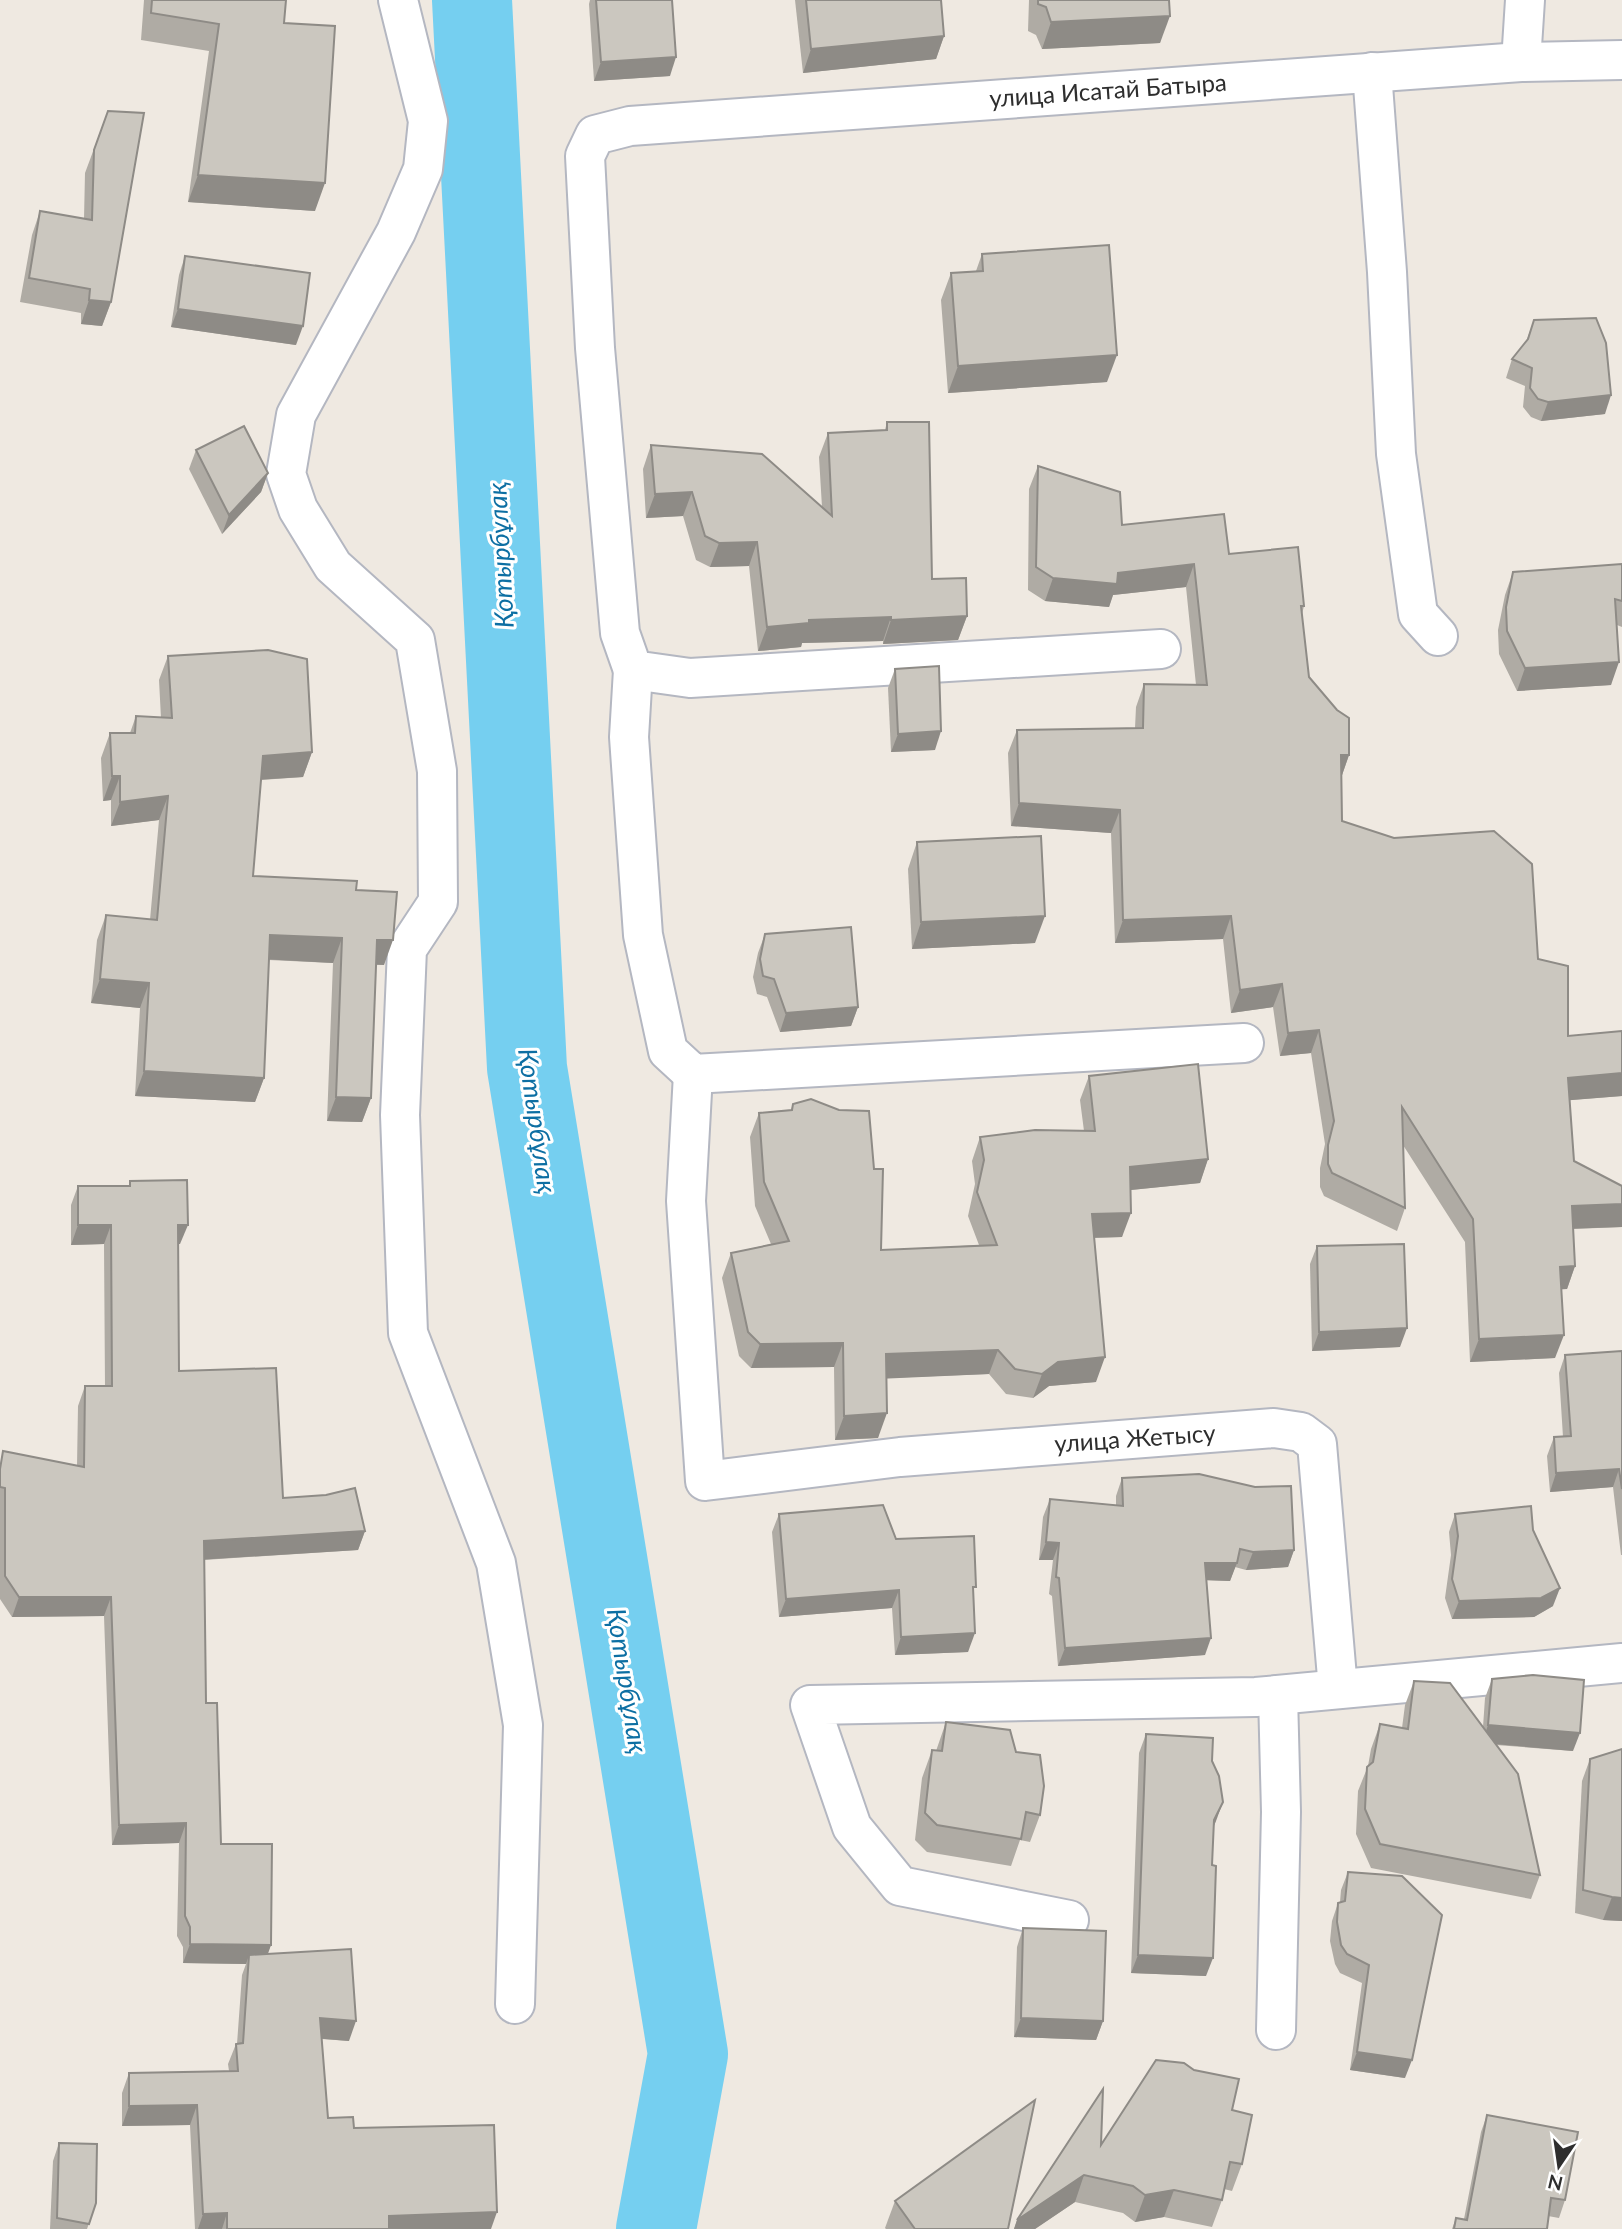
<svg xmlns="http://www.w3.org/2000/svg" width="1622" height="2229" font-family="Lato,sans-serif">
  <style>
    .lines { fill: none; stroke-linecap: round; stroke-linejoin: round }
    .river { stroke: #75cff0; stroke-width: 80 }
    .minor-casing { stroke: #b4b7c1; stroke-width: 42 }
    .minor { stroke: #fff; stroke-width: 38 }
    .wall { fill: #afaba4 }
    .shaded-wall { fill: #8e8b86 }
    .building { fill: #cbc7bf; stroke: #8e8b86; stroke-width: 2 }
    .labels { text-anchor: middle; stroke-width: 6; stroke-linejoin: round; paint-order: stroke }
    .street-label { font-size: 24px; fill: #2e2e2e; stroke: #fff }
    .water-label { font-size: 26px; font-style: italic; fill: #0d6fa3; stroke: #fff }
  </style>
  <rect width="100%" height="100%" fill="#efe9e1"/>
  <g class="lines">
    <!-- river -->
    <path class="river" d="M472,0L527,1068L688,2054L656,2229"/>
    <defs>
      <g id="minor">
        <path d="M398,0L428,121L423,169L396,232L296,415L286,474L298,509L333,566L415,640L437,771L438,902L407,949L400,1115L408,1333L496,1563L523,1725L515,2004"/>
        <path d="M1521,62L1525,0"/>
        <path d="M1372,72L1387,272L1396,454L1418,614L1438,636"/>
        <path d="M1161,649L690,678L633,670L620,633L595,348L585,156L595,135L630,126L1521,62L1622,60"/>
        <path d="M633,670L629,737L643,935L668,1051L693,1074L1244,1043"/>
        <path d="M693,1074L686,1201L705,1481L900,1457L1274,1428L1301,1432L1317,1444L1338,1689"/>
        <path d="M1069,1920L900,1886L852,1827L810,1705L1256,1697L1622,1663"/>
        <path d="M1276,2030L1281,1812L1278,1695"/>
      </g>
    </defs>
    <!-- minor casing -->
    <use href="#minor" class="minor-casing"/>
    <!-- minor -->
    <use href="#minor" class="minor"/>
  </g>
  <!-- wall -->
  <g class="wall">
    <path d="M144,0H286L284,23L315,211L188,202L209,51L141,40Z"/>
    <path d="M590,0H672L670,76L594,81L589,4Z"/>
    <path d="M795,0H941L944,36L936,59L803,73Z"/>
    <path d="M1029,0H1169L1160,43L1042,49L1036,35L1028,31Z"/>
    <path d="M108,111L111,302L102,326L81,324V313L20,302L32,235L40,211L84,219L85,173Z"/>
    <path d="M982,254L1107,382L948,393L941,300L951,273L976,271Z"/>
    <path d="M185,256L296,345L171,327L179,275Z"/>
    <path d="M1534,320L1605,414L1541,421L1531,417L1523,407L1525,386L1506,378L1512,359L1526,342Z"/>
    <path d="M887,422L932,579L967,616L958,640L883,644V641L802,643L801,647L758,651L749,566L710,567L696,560L683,516L646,518L643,469L651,445L822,507L819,457L828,433L885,430Z"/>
    <path d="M196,450L268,473L261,492L222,534L189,469Z"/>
    <path d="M1038,466L1122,525L1229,554L1304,606L1302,614L1309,677L1349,755L1341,778L1342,821L1538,959L1568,1036L1622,1096L1570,1100L1574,1161L1622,1204V1227L1573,1229L1575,1266L1567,1289H1561L1555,1358L1470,1362L1465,1242L1403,1145L1405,1208L1397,1231L1324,1196L1320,1187V1168L1325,1144L1311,1053L1280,1056L1273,1007L1231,1013L1223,939L1115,943L1111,833L1011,826L1008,753L1017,730L1135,728L1136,707L1144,684L1196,685L1186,587L1113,595L1109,607L1045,601L1028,590L1029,489Z"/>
    <path d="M1622,564V627L1617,625L1611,685L1517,691L1499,654L1498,630L1505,595L1513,572Z"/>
    <path d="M168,656L312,752L303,777L261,780L253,876L356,890L384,965H376L371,1098L362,1122L327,1121L333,963L269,960L264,1078L255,1102L135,1096L140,1008L91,1003L97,940L106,915L150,920L159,820L111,826V800L103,801L101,758L110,733H130L136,716L161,718L159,680Z"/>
    <path d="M895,669L935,750L891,752L888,688Z"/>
    <path d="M917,842L1035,943L912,949L908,869Z"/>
    <path d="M765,934L858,1007L851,1026L780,1032L767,997L757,994L753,977L758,953Z"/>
    <path d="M1089,1076L1208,1159L1200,1183L1130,1190L1122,1237L1094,1238L1096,1382L1049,1386L1033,1398L1006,1394L989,1374L886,1378L878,1438L835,1440L834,1367L751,1368L739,1356L722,1278L731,1253L771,1244L755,1206L750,1137L759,1113L791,1110L793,1104L881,1250L979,1245L968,1216L975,1184L972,1161L980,1137L1084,1131L1080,1100Z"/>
    <path d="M130,1181L180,1244H178L179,1371L283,1498L365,1531L358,1550L204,1560L206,1703L221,1844L271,1945L267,1954L349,2041L322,2039L328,2118L354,2128L491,2229H195L190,2125L122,2126V2093L129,2073L229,2071L228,2064L236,2044H237L242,1975L246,1964L183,1963V1947L177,1936L179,1843L112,1845L104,1616L12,1617L0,1599V1469L77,1466L78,1406L85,1386H105L104,1244L71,1245V1205L78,1186H129Z"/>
    <path d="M1317,1246L1400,1347L1312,1351L1310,1264Z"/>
    <path d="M1622,1351V1555H1621L1613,1487L1550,1492L1547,1456L1554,1437H1563L1559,1373L1565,1355Z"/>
    <path d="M1122,1478L1294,1550L1288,1567L1246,1570L1235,1567L1230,1581L1207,1580L1205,1655L1058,1666L1052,1596L1049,1594L1053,1560H1039L1043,1517L1050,1499L1116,1505V1496Z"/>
    <path d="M779,1514L896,1539L973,1595L968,1652L895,1655L892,1608L779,1617L772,1532Z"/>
    <path d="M1455,1514L1533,1530L1553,1606L1534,1617L1452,1619L1445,1598L1451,1555L1449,1532Z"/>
    <path d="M1492,1679L1573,1751L1496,1745L1540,1875L1531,1899L1371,1868L1356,1834L1358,1791L1368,1766L1371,1749L1380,1724L1402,1728L1405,1705L1414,1681L1483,1727L1485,1698Z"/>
    <path d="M946,1722L1016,1752L1040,1815L1030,1842L1020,1840L1011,1866L927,1852L915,1840L922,1778L932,1750L936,1751Z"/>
    <path d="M1146,1734L1212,1761L1216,1821L1214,1826L1206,1976L1131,1973L1139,1753Z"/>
    <path d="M1622,1749V1921L1603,1920L1575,1913L1582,1781L1590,1759Z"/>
    <path d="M1348,1872L1405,2078L1350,2070L1362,1983L1340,1973L1335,1964L1330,1941L1332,1921L1338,1903L1340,1902L1341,1890Z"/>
    <path d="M1023,1928L1103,2021L1096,2040L1014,2037L1017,1947Z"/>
    <path d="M1232,2110L1242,2164L1232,2191L1224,2189L1222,2200L1212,2227L1164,2217L1135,2222L1123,2213L1075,2202L1035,2229H1014L1017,2220L1101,2145Z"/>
    <path d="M1487,2115L1565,2200L1559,2218L1548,2216L1547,2229H1452L1456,2218L1464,2219L1481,2132Z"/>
    <path d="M59,2143L96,2203L87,2229H50L53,2161Z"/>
    <path d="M895,2201L1008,2229H886L885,2228Z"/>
  </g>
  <!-- shaded-wall -->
  <g class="shaded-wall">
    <path d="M1170,16L1160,43L1042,49L1051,22Z"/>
    <path d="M944,36L936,59L803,73L811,49Z"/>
    <path d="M676,57L670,76L594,81L601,62Z"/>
    <path d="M198,175L325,183L315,211L188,202Z"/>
    <path d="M89,300L111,302L102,326L81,324Z"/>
    <path d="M178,309L303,326L296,345L171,327Z"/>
    <path d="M1117,355L1107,382L948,393L958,366Z"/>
    <path d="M1611,395L1605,414L1541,421L1548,402Z"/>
    <path d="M268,473L261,492L222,534L229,515Z"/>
    <path d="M692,492L683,516L646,518L655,494Z"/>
    <path d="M757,542L749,566L710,567L719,543Z"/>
    <path d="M1194,564L1186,587L1113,595L1109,607L1045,601L1053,578Z"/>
    <path d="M967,616L958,640L883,644L891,620Z"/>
    <path d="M891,617L883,641L802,643L801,647L758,651L767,627L809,620Z"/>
    <path d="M1619,662L1611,685L1517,691L1525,668Z"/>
    <path d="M941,731L935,750L891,752L898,734Z"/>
    <path d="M312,752L303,777L255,780L263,756Z"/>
    <path d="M1341,755H1349L1341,778Z"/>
    <path d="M112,776H120L111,800L103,801Z"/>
    <path d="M168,796L159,820L111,826L120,802Z"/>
    <path d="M1019,803L1120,810L1111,833L1011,826Z"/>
    <path d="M1045,916L1035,943L912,949L921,922Z"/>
    <path d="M1231,916L1223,939L1115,943L1123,920Z"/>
    <path d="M270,935L342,938L333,963L261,959Z"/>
    <path d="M377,940H393L384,965L368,964Z"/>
    <path d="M100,979L149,983L140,1008L91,1003Z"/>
    <path d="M1282,984L1273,1007L1231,1013L1240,990Z"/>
    <path d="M858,1007L851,1026L780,1032L786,1013Z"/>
    <path d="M1319,1030L1311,1053L1280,1056L1288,1033Z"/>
    <path d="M144,1071L264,1078L255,1102L135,1096Z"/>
    <path d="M1622,1073V1096L1560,1101L1568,1078Z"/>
    <path d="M336,1097L371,1098L362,1122L327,1121Z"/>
    <path d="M1208,1159L1200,1183L1121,1191L1130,1167Z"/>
    <path d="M1622,1204V1227L1563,1229L1572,1206Z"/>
    <path d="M1131,1213L1122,1237L1083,1238L1092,1214Z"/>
    <path d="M78,1225H111L104,1244L71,1245Z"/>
    <path d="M178,1225H188L180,1244H170Z"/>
    <path d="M1575,1266L1567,1289L1552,1290L1560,1267Z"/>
    <path d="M1407,1328L1400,1347L1312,1351L1319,1332Z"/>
    <path d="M1564,1335L1555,1358L1470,1362L1479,1339Z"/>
    <path d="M843,1343L834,1367L751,1368L760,1344Z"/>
    <path d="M998,1350L989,1374L877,1379L886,1354Z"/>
    <path d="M1105,1357L1096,1382L1049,1386L1033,1398L1042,1374L1058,1362Z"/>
    <path d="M887,1413L878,1438L835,1440L844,1416Z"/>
    <path d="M1619,1469L1613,1487L1550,1492L1556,1473Z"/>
    <path d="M365,1531L358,1550L197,1560L204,1541Z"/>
    <path d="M1046,1542L1059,1543L1053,1560H1039Z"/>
    <path d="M1294,1550L1288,1567L1246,1570L1253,1552Z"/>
    <path d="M1205,1563H1237L1230,1581L1199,1580Z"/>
    <path d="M1560,1588L1553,1606L1534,1617L1452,1619L1459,1601Z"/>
    <path d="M899,1590L892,1608L779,1617L786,1599Z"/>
    <path d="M19,1597H111L104,1616L12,1617Z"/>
    <path d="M975,1633L968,1652L895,1655L901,1637Z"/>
    <path d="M1211,1638L1205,1655L1058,1666L1065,1648Z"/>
    <path d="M1488,1725L1580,1733L1573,1751L1482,1743Z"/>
    <path d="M1223,1802L1216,1821L1207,1839L1214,1820Z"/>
    <path d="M186,1823L179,1843L112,1845L119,1825Z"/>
    <path d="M1612,1897L1622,1898V1921L1603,1920Z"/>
    <path d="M190,1944L271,1945L264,1965L249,1955L246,1964L183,1963Z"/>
    <path d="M1138,1955L1213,1958L1206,1976L1131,1973Z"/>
    <path d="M320,2018L356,2021L349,2041L313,2038Z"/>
    <path d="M1021,2018L1103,2021L1096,2040L1014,2037Z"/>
    <path d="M1357,2052L1412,2060L1405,2078L1350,2070Z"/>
    <path d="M197,2105L190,2125L122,2126L129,2106Z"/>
    <path d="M1084,2175L1075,2202L1035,2229H1014L1017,2220Z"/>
    <path d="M1174,2190L1164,2217L1135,2222L1145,2195Z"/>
    <path d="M497,2212L491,2229H384L389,2216Z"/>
    <path d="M227,2213L222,2229H198L203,2214Z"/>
  </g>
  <!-- building -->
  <g class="building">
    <path d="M152,0H286L284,23L335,26L325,183L198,175L219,24L151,13Z"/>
    <path d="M596,0H672L676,57L601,62Z"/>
    <path d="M806,0H941L944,36L811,49Z"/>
    <path d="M1038,0H1169L1170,16L1051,22L1046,7L1038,4Z"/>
    <path d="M108,111L144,113L111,302L89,300L90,289L29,278L40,211L92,220L94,150Z"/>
    <path d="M1109,245L1117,355L958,366L951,273L983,271L982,254Z"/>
    <path d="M185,256L310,273L303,326L178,309Z"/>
    <path d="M1596,318L1606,343L1611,395L1548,402L1538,399L1530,388L1532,368L1512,359L1528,339L1534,320Z"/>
    <path d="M887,422H929L932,579L966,578L967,616L891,620V617L809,620V623L767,627L757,542L719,543L705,536L692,492L655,494L651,445L762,454L832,516L828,433L887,430Z"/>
    <path d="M244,426L268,473L229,515L196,450Z"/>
    <path d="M1038,466L1120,492L1122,525L1224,514L1229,554L1298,547L1304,606H1301L1309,677L1337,710L1349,718V755H1341L1342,821L1394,838L1494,831L1532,864L1538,959L1568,966V1036L1622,1031V1073L1568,1078L1574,1161L1622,1186V1204L1572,1206L1575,1266L1560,1267L1564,1335L1479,1339L1473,1219L1402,1107L1405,1208L1332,1173L1328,1164V1145L1334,1121L1319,1030L1288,1033L1282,984L1240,990L1231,916L1123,920L1120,810L1019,803L1017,730L1143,728L1144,684L1207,685L1194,564L1118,573L1117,584L1053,578L1036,567Z"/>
    <path d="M1622,564V601L1615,599L1619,662L1525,668L1507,631L1506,607L1513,572Z"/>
    <path d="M268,650L307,659L312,752L263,756L253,876L357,881L356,890L397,892L393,940H377L371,1098L336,1097L342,938L270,935L264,1078L144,1071L149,983L100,979L106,915L157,920L168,796L120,802V776H112L110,733H135L136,716L172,718L168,656Z"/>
    <path d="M939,666L941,731L898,734L895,669Z"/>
    <path d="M1041,836L1045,916L921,922L917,842Z"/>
    <path d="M851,927L858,1007L786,1013L774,979L763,976L760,959L765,934Z"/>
    <path d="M1198,1064L1208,1159L1130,1167L1131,1213L1092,1214L1105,1357L1058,1362L1042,1374L1015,1369L998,1350L886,1354L887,1413L844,1416L843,1343L760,1344L748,1332L731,1253L789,1241L764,1182L759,1113L792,1110L793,1104L811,1099L839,1110L869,1111L874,1169H883L881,1250L997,1245L977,1192L984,1160L980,1137L1035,1130L1095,1131L1089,1076Z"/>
    <path d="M187,1180L188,1225H178L179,1371L276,1368L283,1498L326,1495L355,1488L365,1531L204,1541L206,1703H217L221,1844H272L271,1945L190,1944V1927L185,1916L186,1823L119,1825L111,1597H19L5,1576V1488L0,1487V1469L3,1451L84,1467L85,1386H112L111,1225H78V1186H130V1181Z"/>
    <path d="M1404,1244L1407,1328L1319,1332L1317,1246Z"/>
    <path d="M1622,1351V1489L1619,1469L1556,1473L1554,1437L1571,1436L1565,1355Z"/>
    <path d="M1199,1474L1255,1487L1291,1486L1294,1550L1253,1552L1240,1549L1237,1563H1205L1211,1638L1065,1648L1059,1578L1056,1577L1059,1543L1046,1542L1050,1499L1123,1506L1122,1478Z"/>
    <path d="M883,1505L896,1539L974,1536L976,1587H973L975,1633L901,1637L899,1590L786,1599L779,1514Z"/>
    <path d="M1531,1506L1533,1530L1560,1588L1541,1598L1459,1601L1452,1579L1458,1536L1455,1514Z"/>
    <path d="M1533,1675L1584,1680L1580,1733L1488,1725L1492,1679Z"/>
    <path d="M1414,1681L1450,1683L1518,1774L1540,1875L1380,1844L1365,1809L1367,1767L1373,1762L1380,1724L1408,1729Z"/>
    <path d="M946,1722L1010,1730L1016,1752L1040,1755L1044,1786L1040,1815L1026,1812L1021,1839L937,1825L925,1813L932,1750L942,1751Z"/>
    <path d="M1146,1734L1213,1738L1212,1761L1219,1776L1223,1802L1214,1820L1212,1865L1216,1866L1213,1958L1138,1955Z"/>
    <path d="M1622,1749V1898L1612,1897L1583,1890L1590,1759Z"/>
    <path d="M1348,1872L1402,1876L1442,1915L1412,2060L1357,2052L1369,1965L1347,1954L1341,1945L1337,1922L1338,1903L1345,1901Z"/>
    <path d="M1023,1928L1106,1931L1103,2021L1021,2018Z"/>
    <path d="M351,1949L356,2021L320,2018L328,2118L353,2117L354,2128L494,2125L497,2212L389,2216V2229H227V2213L203,2214L197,2105L129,2106V2073L238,2071L236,2044L243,2043L249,1955Z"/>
    <path d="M1156,2060L1184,2063L1194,2070L1239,2079L1232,2110L1252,2115L1242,2164L1230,2162L1222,2200L1174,2190L1145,2195L1133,2186L1084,2175L1017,2220L1103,2089L1101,2145Z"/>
    <path d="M1035,2100L1008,2229H915L895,2201Z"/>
    <path d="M1487,2115L1578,2132L1565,2200L1551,2198L1547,2229H1454L1456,2218L1467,2220Z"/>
    <path d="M59,2143L97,2144L96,2203L89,2224L57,2218Z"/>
  </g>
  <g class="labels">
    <!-- street labels -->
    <g class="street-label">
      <text transform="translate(1108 91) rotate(-4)" y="8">улица Исатай Батыра</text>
      <text transform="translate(1135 1439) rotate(-4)" y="8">улица Жетысу</text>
    </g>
    <!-- water labels -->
    <g class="water-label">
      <text transform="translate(501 555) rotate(-93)" y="9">Қотырбұлақ</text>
      <text transform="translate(537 1121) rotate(82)" y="9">Қотырбұлақ</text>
      <text transform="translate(627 1681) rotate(81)" y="9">Қотырбұлақ</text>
    </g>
  </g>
  <!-- north arrow -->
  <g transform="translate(1559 2166) rotate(193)" stroke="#ffffff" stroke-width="5" paint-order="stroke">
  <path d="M0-5L12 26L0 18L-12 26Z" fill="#2e2e2e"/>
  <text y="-10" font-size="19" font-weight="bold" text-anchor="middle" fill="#2e2e2e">N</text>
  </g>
</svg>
